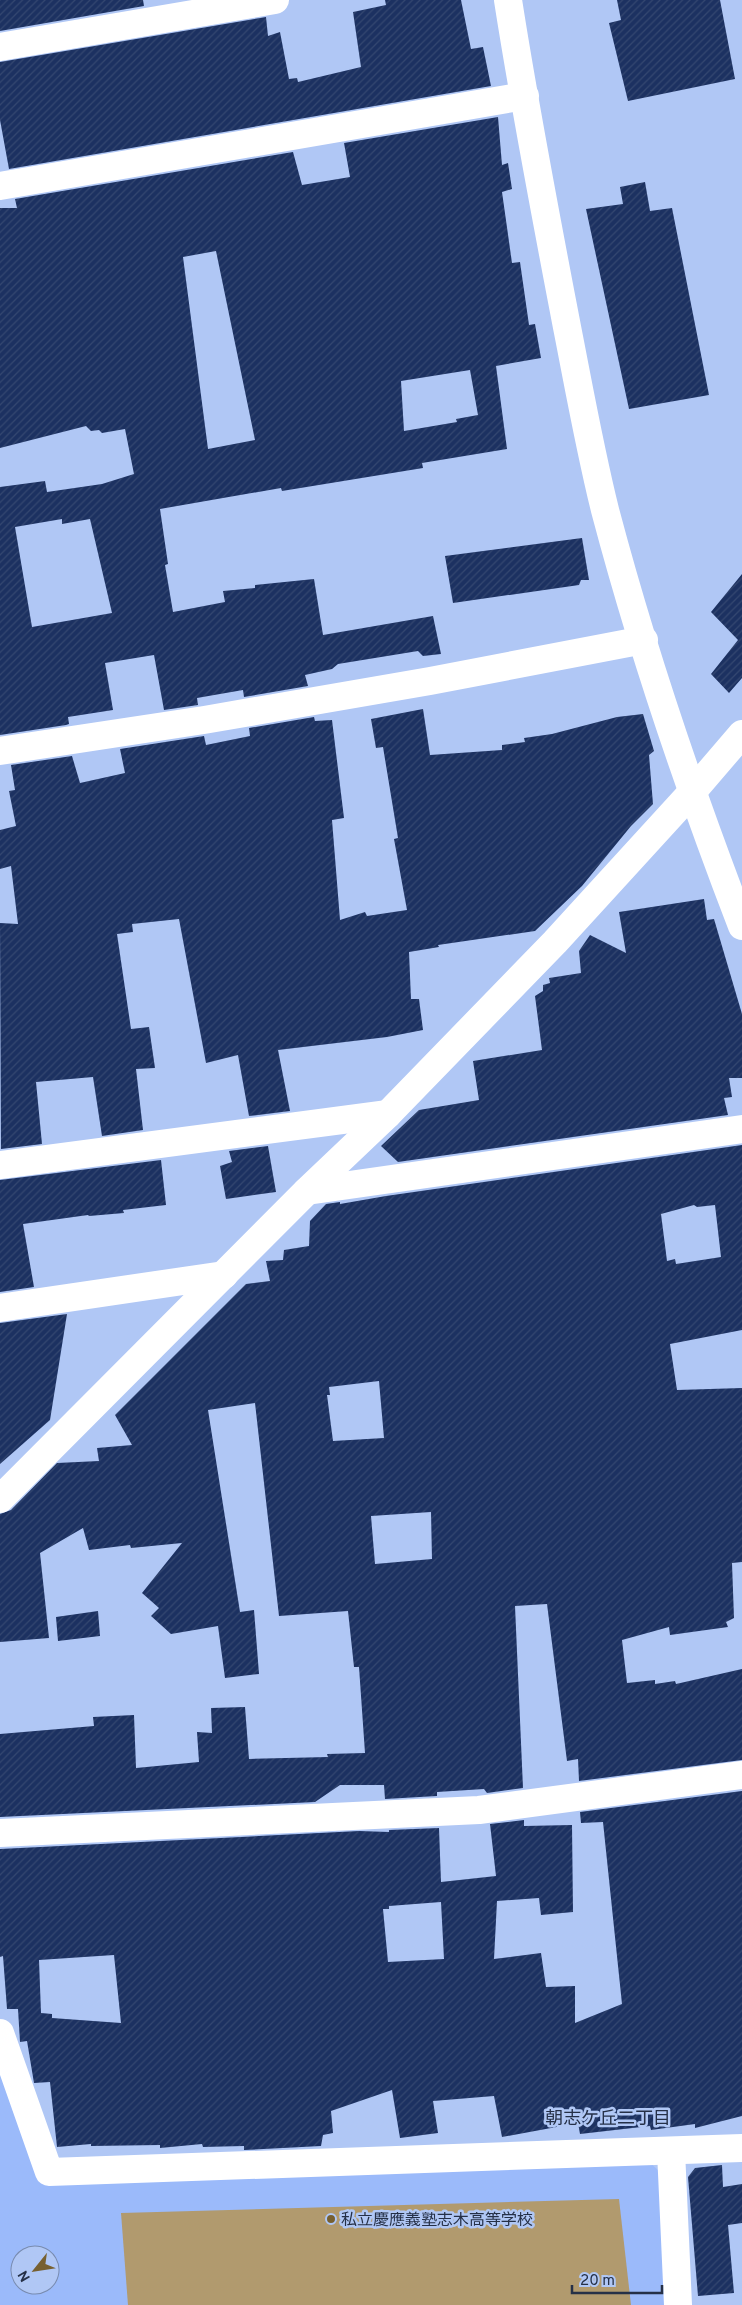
<svg xmlns="http://www.w3.org/2000/svg" width="742" height="2305" font-family="Overpass,'Noto Sans JP',sans-serif">
  <style>
    .built { fill: #9bbafa; fill-rule: evenodd }
    .garden { fill: #b19a6e }
    .building { fill: url(#building-hatch); fill-rule: evenodd }
    .lines { fill: none; stroke-linecap: round; stroke-linejoin: round }
    .minor { stroke: #fff; stroke-width: 28 }
    .tertiary { stroke: #fff; stroke-width: 28 }
    .poi-dot { fill: #776030; stroke: #b0c7f5; stroke-width: 2 }
    .labels { text-anchor: middle; stroke-width: 5; stroke-linejoin: round; paint-order: stroke }
    .poi-label { font-size: 16px; fill: #253047; stroke: #b0c7f5; text-anchor: start }
    .neighbourhood-label { font-size: 18px; fill: #253047; stroke: #b0c7f5 }
  </style>
  <defs>
    <pattern id="building-hatch" width="6" height="6" patternUnits="userSpaceOnUse" patternTransform="scale(1.25)"><rect width="6" height="6" fill="#1c3161"/><path d="M-1 1l2-2M0 6l6-6M5 7l2-2" fill="none" stroke="#344770"/></pattern>
  </defs>
  <rect width="100%" height="100%" fill="#b0c7f5"/>
  <!-- built -->
  <path class="built" d="M0,2065L44,2184L646,2159L659,2171L667,2305H0ZM20,2255H50V2285H20Z"/>
  <!-- garden -->
  <path class="garden" d="M619,2199L631,2305H128L121,2213Z"/>
  <!-- building -->
  <g class="building">
    <path d="M0,0H143L144,6L0,31Z"/>
    <path d="M385,0H461L471,49L483,47L491,86L9,169L0,120V62L266,17L268,36L280,32L289,79L297,78L298,82L361,67L353,12L386,5Z"/>
    <path d="M617,0H720L735,79L628,101L609,23L621,20Z"/>
    <path d="M498,117L502,165L508,163L512,189L502,192L512,263L520,262L529,325L535,324L541,358L496,366L507,449L422,463L423,468L282,491L281,488L160,509L168,564L165,565L173,612L225,602L223,591L255,588V585L314,579L323,635L433,616L441,654L423,656L418,651L338,664L332,669L305,675L308,686L244,697L243,690L197,698L198,705L164,710L154,655L105,663L113,710L68,717L69,724L66,725L0,735V487L45,481L47,492L102,484L134,474L125,429L102,433L99,430L91,431L86,426L0,448V208H17L15,199L293,152L302,185L350,177L344,143ZM216,251L255,440L208,449L183,257ZM470,370L478,415L456,419L457,422L404,431L401,381ZM62,519V524L90,519L112,613L32,627L15,527Z"/>
    <path d="M645,182L650,211L672,208L709,395L629,409L586,209L623,204L620,187Z"/>
    <path d="M582,538L589,580H581L579,585L453,603L445,556Z"/>
    <path d="M742,574V678L729,693L711,674L738,640L711,612Z"/>
    <path d="M423,709L430,755L502,750V745L525,742L524,738L552,734L617,717L643,714L654,751L649,755L653,804L631,826L582,886L535,931L438,945L439,947L409,952L411,999H419L423,1030L387,1037L278,1050L290,1111L249,1116L238,1055L206,1063L179,919L132,924L133,932L117,934L131,1029L149,1027L155,1068L136,1069L143,1130L102,1136L93,1077L36,1082L42,1144L1,1149L0,923L18,924L11,866L0,869V830L16,826L9,791L15,790L11,765L72,756L80,783L125,773L120,749L204,736L206,745L250,736L249,728L314,717L315,721L332,720L344,818L332,820L340,920L365,912L367,916L407,910L394,839L398,838L383,747L376,748L371,719Z"/>
    <path d="M704,899L707,920L714,919L742,1014V1078H729L732,1097L724,1098L728,1115L398,1162L381,1146L419,1110L479,1100L473,1061L542,1050L535,996L543,991V985L550,983L549,978L581,973L579,951L590,935L626,953L619,912Z"/>
    <path d="M742,1145V1330L670,1344L677,1390L742,1388V1562L732,1563L734,1618L726,1622L728,1627L670,1635L669,1627L622,1640L627,1683L655,1680V1684L675,1681L676,1684L742,1669V1760L579,1781L578,1759L567,1761L547,1604L515,1606L523,1788L487,1793L484,1789L437,1792V1796L385,1799L384,1785H340L315,1802L0,1817V1734L94,1726L93,1717L134,1715L136,1768L199,1762L197,1732L212,1733L211,1708L245,1707L249,1759L328,1757L327,1754L365,1753L359,1667H354L348,1611L279,1616L255,1403L208,1410L240,1612L254,1610L259,1674L225,1678L218,1626L171,1634L151,1616L159,1608L142,1593L182,1543L131,1548L130,1545L89,1550L83,1528L40,1553L49,1638L0,1642V1514L11,1510L57,1463L99,1461L97,1448L132,1445L115,1415L246,1284L270,1281L266,1261L283,1260L284,1250L309,1246L310,1221L326,1204L340,1202V1204L386,1196ZM694,1205L697,1207L715,1205L721,1257L676,1264L675,1259L667,1261L661,1214ZM379,1381L384,1438L333,1441L327,1395H330L329,1387ZM431,1512L432,1559L375,1564L371,1516Z"/>
    <path d="M268,1146L276,1192L226,1199L220,1166L232,1162L229,1151Z"/>
    <path d="M161,1160L166,1205L123,1210L124,1213L89,1216L88,1215L23,1224L34,1287L0,1292V1180Z"/>
    <path d="M67,1314L50,1420L0,1464V1323Z"/>
    <path d="M98,1611L100,1636L58,1641L56,1617Z"/>
    <path d="M742,1791V2116L695,2128V2124L651,2130L650,2126L580,2134L578,2123L502,2137L494,2096L433,2101L438,2133L400,2138L392,2090L331,2111L333,2133L323,2135L321,2146L244,2150V2146L203,2147L202,2144L160,2148V2145L91,2146V2144L57,2147L50,2082L34,2083L27,2041L20,2042L18,2009H7L3,1956L0,1957V1849L359,1831L389,1832V1830L439,1828L441,1882L496,1876L490,1824L524,1820V1826L572,1825L573,1912L541,1915L539,1898L497,1901L494,1959L541,1953L546,1987L575,1986V2023L622,2004L603,1822L581,1823L580,1812ZM441,1902L444,1959L388,1962L383,1909H389V1906ZM114,1955L121,2023L52,2018V2014L41,2013L39,1960Z"/>
    <path d="M722,2165L723,2187L742,2184V2223L728,2225L734,2293L698,2296L688,2177L695,2168Z"/>
  </g>
  <g class="lines">
    <!-- minor -->
    <g class="minor">
      <path d="M0,47L275,0"/>
      <path d="M0,186L525,96"/>
      <path d="M0,751L204,720L430,681L644,640"/>
      <path d="M693,791L742,734"/>
      <path d="M0,1165L388,1114"/>
      <path d="M307,1191L742,1129"/>
      <path d="M0,1308L224,1275"/>
      <path d="M0,1833L479,1810L742,1775"/>
      <path d="M0,2033L49,2172L742,2148"/>
      <path d="M671,2151L678,2305"/>
    </g>
    <!-- tertiary -->
    <g class="tertiary">
      <path d="M508,0C525,109 546,218 567,327C579,388 590,450 605,510C642,650 690,791 742,926"/>
      <path d="M0,1499L307,1191L388,1114L555,942L693,791"/>
    </g>
  </g>
  <!-- markers -->
  <circle class="poi-dot" cx="331" cy="2219" r="5"/>
  <g class="labels">
    <!-- poi labels -->
    <g class="poi-label">
      <text x="341" y="2225">私立慶應義塾志木高等学校</text>
    </g>
    <!-- neighbourhood labels -->
    <g class="neighbourhood-label">
      <text x="608" y="2124">朝志ケ丘二丁目</text>
    </g>
  </g>
  <!-- north arrow -->
  <g transform="translate(35 2270) rotate(240)"><circle r="24" fill="#b0c7f5" stroke="#788baf"/>
  <path d="M0-4L9 19L0 12L-9 19Z" fill="#776030"/>
  <text y="-8" font-size="14" font-weight="bold" text-anchor="middle" fill="#253047">N</text>
  </g>
  <!-- scale -->
  <path d="M572 2285v8h90v-8" fill="none" stroke="#253047" stroke-width="2.5"/>
  <text x="580" y="2285" font-size="15" fill="#253047" stroke="#b0c7f5" stroke-width="4" paint-order="stroke">20 m</text>
</svg>
